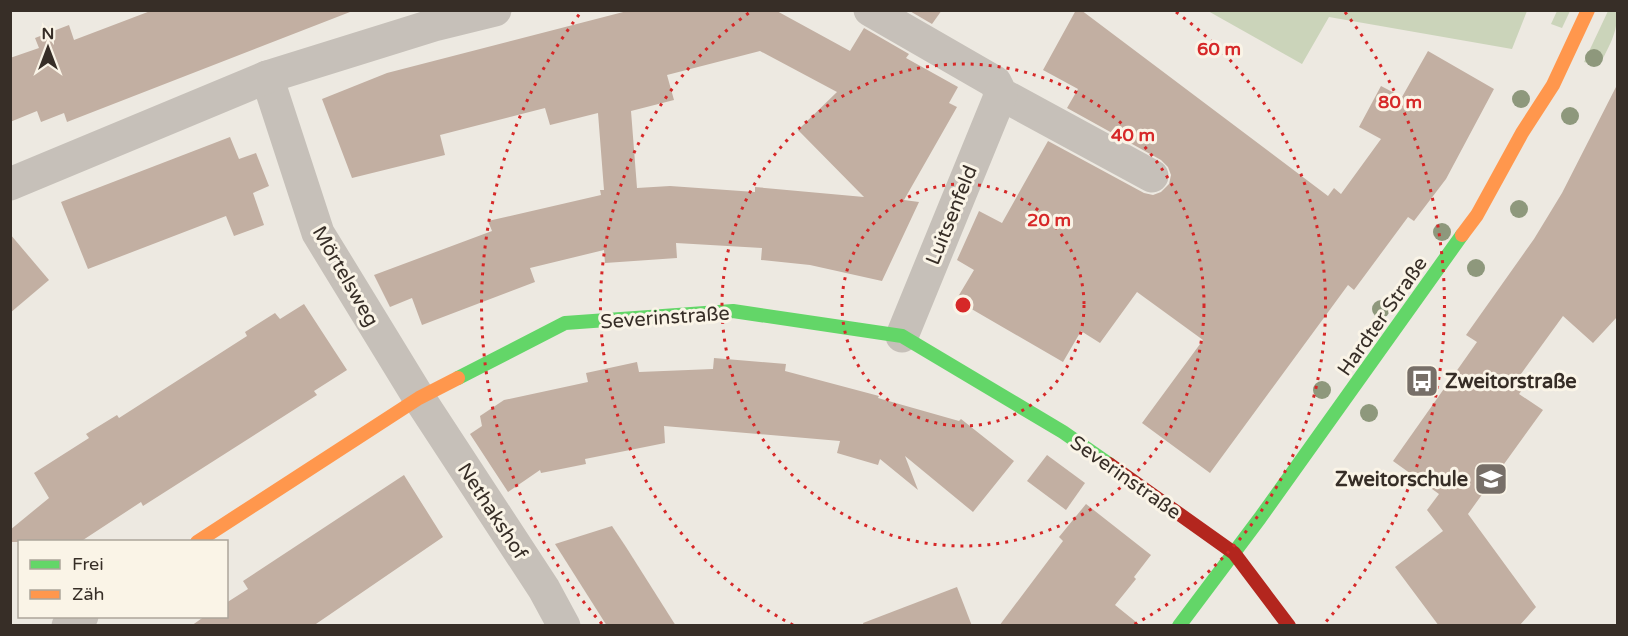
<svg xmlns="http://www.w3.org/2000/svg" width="1628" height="636" font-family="'Varela Round',sans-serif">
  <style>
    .green { fill: #cbd4ba }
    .building { fill: #c2afa2; fill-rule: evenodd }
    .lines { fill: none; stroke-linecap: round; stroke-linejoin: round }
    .street { stroke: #c6c0b9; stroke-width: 33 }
    .fast { stroke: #63d668; stroke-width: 14 }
    .slow { stroke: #ff974d; stroke-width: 14 }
    .jam { stroke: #b3261e; stroke-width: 14 }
    .tree { fill: #8e987c }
    .ring { fill: none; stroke: #d62828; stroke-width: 3; stroke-dasharray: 3 6 }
    .labels { text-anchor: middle; stroke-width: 6; stroke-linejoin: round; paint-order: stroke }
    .street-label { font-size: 20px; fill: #372e27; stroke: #faf4e7 }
    .poi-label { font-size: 20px; font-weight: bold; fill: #372e27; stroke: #faf4e7; text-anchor: start }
    .centre { fill: #d62828; stroke: #faf4e7; stroke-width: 3 }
    .ring-label { font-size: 18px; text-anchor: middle; font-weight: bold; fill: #d62828; stroke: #faf4e7; stroke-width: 6; stroke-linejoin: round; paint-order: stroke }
  </style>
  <rect width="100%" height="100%" fill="#ede9e1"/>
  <!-- green -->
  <g class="green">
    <path d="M1208,11H1527L1512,49L1329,17L1302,64Z"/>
    <path d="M1557,11H1570L1562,28L1551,24Z"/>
    <path d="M1608,11H1617C1618,33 1609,46 1599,66L1584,62Z"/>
  </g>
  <!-- building -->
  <g class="building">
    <path d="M153,10H350V12L67,122L64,113L41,122L37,111L10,122V58L39,48L35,38L69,25L74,40Z"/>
    <path d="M631,10H775L850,51L864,28L909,54L906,58L958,87L949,103L957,107L904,200L919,202L882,281L810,265L761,260L762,248L676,243L677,258L605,263L604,250L530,268L535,282L422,325L412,298L390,307L374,275L492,231L488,221L601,195L600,190H604L598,113L550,125L545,108L440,135L445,155L352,178L322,99L387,73ZM760,51L837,92L798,130L864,197L755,187V192L670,186L637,188L631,111L674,100L667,75Z"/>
    <path d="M908,10H942L932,24Z"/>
    <path d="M1076,10H1081L1328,196L1334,188L1341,194L1381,139L1359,127L1381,86L1402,97L1428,51L1494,89L1446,179L1414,221L1408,217L1354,290L1348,285L1210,473L1142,423L1203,340L1137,292L1100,343L1081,331L1063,362L956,300L974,270L957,260L979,211L1002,223L1048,141L1144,193L1153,195L1161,192L1169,184L1171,175L1168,167L1161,160L1067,108L1078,89L1043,70Z"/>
    <path d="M1617,85V317L1593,343L1563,316L1521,374L1530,380L1519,394L1543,410L1468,514L1536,607L1519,626H1439L1395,567L1443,531L1427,510L1439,494L1393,461L1477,342L1466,335L1534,239L1562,193Z"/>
    <path d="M230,137L239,159L256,153L269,186L253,193L264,225L234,236L226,216L88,269L61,202Z"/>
    <path d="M10,234L49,280L10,313Z"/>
    <path d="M304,304L347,370L314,391L317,395L143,506L141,502L80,542H10V530L49,498L34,473L89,438L86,434L117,415L119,418L247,336L245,332L275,313L280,319Z"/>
    <path d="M714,358L786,364L785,371L879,396L878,398L959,421L961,419L1014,461L973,512L905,456L918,490L880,459L878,465L837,453L840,441L664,426L665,443L585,459L586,464L541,473L540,470L508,492L470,434L482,426L480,416L504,400L588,382L586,373L637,362L639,372L713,369Z"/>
    <path d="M1047,455L1085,483L1066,510L1027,481Z"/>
    <path d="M404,475L443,537L313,626H191L205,616H226V603L248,589L243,581Z"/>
    <path d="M1086,504L1151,555L1134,577L1136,579L1115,605L1141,626H999L1063,541L1059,537Z"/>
    <path d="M612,526L626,547L676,626H607L555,544Z"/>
    <path d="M957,587L972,626H864L863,623Z"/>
  </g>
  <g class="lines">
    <!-- street -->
    <g class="street">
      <path d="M870,10L995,82L1001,94L1152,176"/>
      <path d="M267,77L318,233L419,398L544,589L564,626"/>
      <path d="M10,184L267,77L434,25L495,10"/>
      <path d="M902,336L1001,94"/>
      <path d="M68,626L82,616"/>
    </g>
    <!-- fast -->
    <g class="fast">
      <path d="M458,378L565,323L733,311L902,336L1063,432L1109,464"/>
      <path d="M1179,626L1260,518L1462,235"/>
    </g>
    <!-- slow -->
    <g class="slow">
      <path d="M1462,235L1477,215L1522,133L1553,85L1588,10"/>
      <path d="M197,542L419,398L458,378"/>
    </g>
    <!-- jam -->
    <path class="jam" d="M1109,464L1234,553L1289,626"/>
  </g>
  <!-- trees -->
  <g class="tree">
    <circle cx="1594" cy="58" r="9"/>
    <circle cx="1521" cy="99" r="9"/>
    <circle cx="1570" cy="116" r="9"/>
    <circle cx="1519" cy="209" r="9"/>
    <circle cx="1442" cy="232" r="9"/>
    <circle cx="1476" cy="268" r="9"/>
    <circle cx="1381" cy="309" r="9"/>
    <circle cx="1322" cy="390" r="9"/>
    <circle cx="1369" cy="413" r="9"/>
  </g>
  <!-- distance rings -->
  <g class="ring">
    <circle cx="963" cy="305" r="121"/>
    <circle cx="963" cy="305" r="241"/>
    <path d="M793 625A362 362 0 0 1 750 12M1176 12A362 362 0 0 1 1133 625"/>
    <path d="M602 624A482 482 0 0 1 581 12M1345 12A482 482 0 0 1 1324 624"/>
  </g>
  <!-- icons -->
  <defs>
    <symbol id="bus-square" viewBox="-11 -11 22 22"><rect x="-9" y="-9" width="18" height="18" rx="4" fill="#776f68" stroke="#faf4e7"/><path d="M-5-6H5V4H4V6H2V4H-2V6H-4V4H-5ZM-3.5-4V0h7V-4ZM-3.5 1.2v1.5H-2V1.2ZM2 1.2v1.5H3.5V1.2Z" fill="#fff"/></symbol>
    <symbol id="school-square" viewBox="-11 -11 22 22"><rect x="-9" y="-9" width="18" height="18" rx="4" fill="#776f68" stroke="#faf4e7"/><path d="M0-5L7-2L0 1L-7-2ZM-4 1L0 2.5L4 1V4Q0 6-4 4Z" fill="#fff"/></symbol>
  </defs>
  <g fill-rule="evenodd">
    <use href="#bus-square" x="1403" y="362" width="38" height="38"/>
    <use href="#school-square" x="1472" y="460" width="38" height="38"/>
  </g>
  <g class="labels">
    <!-- street labels -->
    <g class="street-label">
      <text transform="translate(951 215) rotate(-68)" y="7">Luitsenfeld</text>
      <text transform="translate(346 276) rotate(60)" y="7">Mörtelsweg</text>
      <text transform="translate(1382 316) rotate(-55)" y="7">Hardter Straße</text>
      <text transform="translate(665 317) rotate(-4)" y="7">Severinstraße</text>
      <text transform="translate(1126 477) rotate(35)" y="7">Severinstraße</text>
      <text transform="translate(493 511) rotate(57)" y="7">Nethakshof</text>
    </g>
    <!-- poi labels -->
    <g class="poi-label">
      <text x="1445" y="388">Zweitorstraße</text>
      <text x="1468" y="486" text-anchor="end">Zweitorschule</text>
    </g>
  </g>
  <circle cx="963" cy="305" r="9" class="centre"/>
  <g class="ring-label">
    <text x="1219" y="55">60 m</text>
    <text x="1400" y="108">80 m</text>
    <text x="1133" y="141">40 m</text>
    <text x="1049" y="226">20 m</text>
  </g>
  <!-- border -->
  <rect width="1628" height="636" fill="none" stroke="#372e27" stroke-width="24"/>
  <!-- legend -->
  <rect x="18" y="540" width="210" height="78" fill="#faf4e7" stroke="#aca59a" stroke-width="1.5"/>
  <rect x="30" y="560" width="30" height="9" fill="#63d668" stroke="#aca59a" stroke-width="1.5"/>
  <text x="72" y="570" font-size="18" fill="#372e27">Frei</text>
  <rect x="30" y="590" width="30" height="9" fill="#ff974d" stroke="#aca59a" stroke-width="1.5"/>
  <text x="72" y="600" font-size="18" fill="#372e27">Zäh</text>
  <!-- north arrow -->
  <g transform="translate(48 48)" stroke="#faf4e7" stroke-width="4.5" paint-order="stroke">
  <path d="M0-4.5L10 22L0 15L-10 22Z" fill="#372e27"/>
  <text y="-9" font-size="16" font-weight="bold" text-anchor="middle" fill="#372e27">N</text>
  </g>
</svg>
